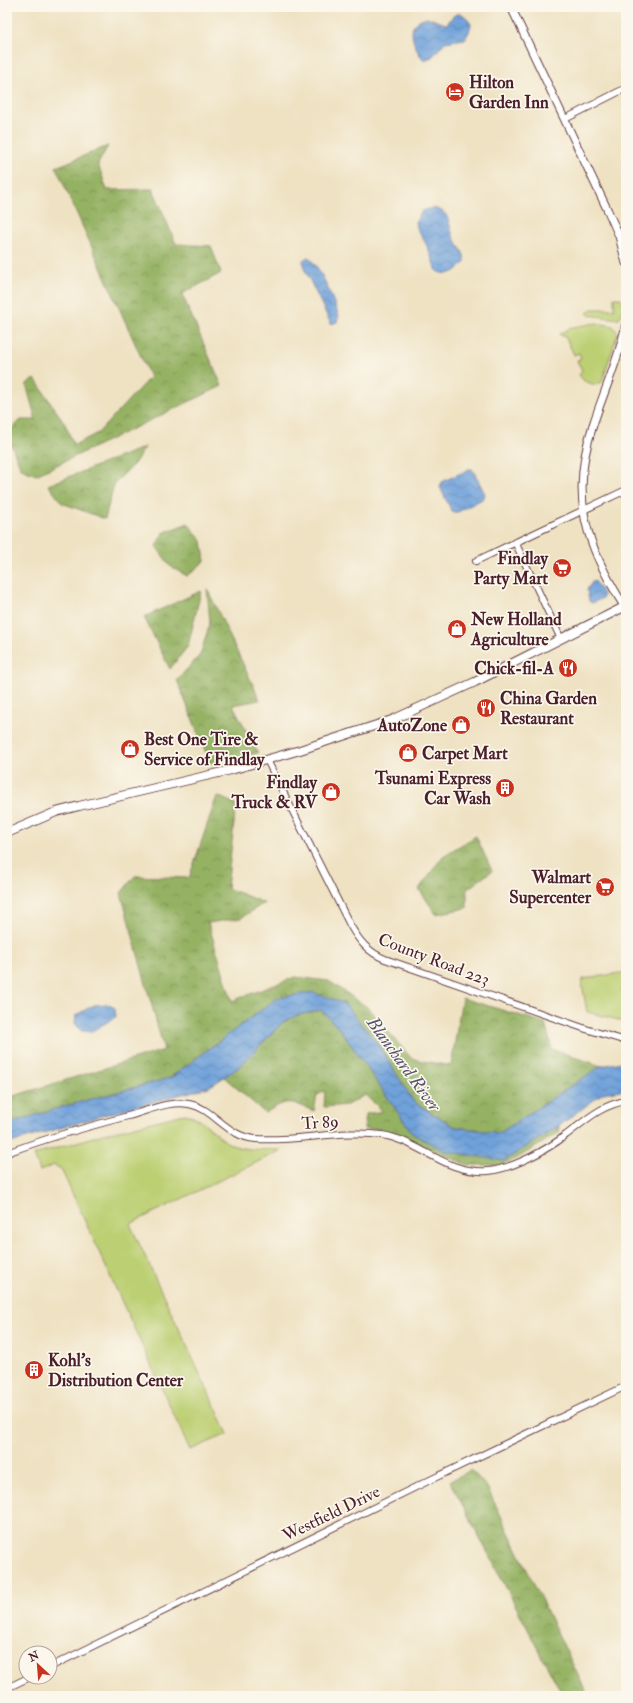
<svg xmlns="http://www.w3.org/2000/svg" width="633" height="1703" font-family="'IM FELL Double Pica',serif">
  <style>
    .green { fill: #bccf72; stroke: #83774e }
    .forest { fill: url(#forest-crowns); stroke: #706848 }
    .water { fill: url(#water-waves); stroke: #5c6082 }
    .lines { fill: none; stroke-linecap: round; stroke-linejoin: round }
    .tertiary-casing { stroke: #633c42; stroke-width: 8 }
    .secondary-casing { stroke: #633c42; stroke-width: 9 }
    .primary-casing { stroke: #633c42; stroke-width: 10 }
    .tertiary { stroke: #fff; stroke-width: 6 }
    .secondary { stroke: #fff; stroke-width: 7 }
    .primary { stroke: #fff; stroke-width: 8 }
    .labels { text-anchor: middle; stroke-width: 3.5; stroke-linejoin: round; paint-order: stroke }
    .poi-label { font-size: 17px; font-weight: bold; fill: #4a1f2b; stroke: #fbf7ec; text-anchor: start }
    .street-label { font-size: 17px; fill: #4a1f2b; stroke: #fbf7ec }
    .water-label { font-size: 18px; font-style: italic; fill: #595371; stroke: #fbf7ec }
  </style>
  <defs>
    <pattern id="forest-crowns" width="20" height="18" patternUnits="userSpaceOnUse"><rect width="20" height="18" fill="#95b264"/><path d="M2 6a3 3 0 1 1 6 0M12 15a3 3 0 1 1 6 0" fill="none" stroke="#7c9053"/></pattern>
    <pattern id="water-waves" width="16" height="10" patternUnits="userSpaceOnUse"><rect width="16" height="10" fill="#6fa1da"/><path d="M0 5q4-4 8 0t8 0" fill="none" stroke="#5d83b1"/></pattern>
  </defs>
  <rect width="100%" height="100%" fill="#fbf7ec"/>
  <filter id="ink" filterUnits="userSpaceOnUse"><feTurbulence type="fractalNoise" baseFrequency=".025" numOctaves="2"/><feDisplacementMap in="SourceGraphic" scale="8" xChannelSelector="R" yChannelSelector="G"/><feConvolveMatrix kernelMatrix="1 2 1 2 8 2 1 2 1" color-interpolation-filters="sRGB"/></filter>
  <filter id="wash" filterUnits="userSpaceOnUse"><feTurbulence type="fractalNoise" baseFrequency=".012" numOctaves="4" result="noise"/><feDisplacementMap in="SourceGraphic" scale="16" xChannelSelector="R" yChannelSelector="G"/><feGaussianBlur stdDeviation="0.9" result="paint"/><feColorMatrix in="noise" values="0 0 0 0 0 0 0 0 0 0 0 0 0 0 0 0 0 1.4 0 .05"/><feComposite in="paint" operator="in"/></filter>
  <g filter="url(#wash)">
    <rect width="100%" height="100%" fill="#efe2c3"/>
    <!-- green -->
    <g class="green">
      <path d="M614,298H621L623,301L622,314L618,319L589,315L587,313L591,309H614Z"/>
      <path d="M596,323L613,326L618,333L602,382L595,385L584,381L579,375L582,370L577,361L581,359L579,353L574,355L566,338L559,334L573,327Z"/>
      <path d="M626,972V988L621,989L626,1001V1022L587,1012L582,984L583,979Z"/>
      <path d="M184,1114C205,1117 214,1136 232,1145C247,1151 266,1149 282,1150L130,1224L228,1434L190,1450L61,1169L54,1165L40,1171L34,1155L103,1134Z"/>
    </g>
    <!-- forest -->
    <g class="forest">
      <path d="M108,146L98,164L107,190L153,189L176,244L211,246L221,273L182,294L222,386L36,475L21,469L7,434V432L21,420H36L26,384L35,379L65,424L74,445L98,433L150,377L56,167Z"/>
      <path d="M145,447L134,464L114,484L105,519L62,503L48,485Z"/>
      <path d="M188,523L202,541L205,561L187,576L170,566L156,546L163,533Z"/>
      <path d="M207,588L260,700L233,705L258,753L210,763L177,680L200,655L210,623Z"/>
      <path d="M201,591L188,646L170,669L144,617Z"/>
      <path d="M217,796L236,804L227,888L264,903L241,918L208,923L232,1001L295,977L329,981L367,1007L412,1059L451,1066L462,998L545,1023L552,1049L601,1066L500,1133L455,1127L414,1102L377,1043L312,992L218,1042L170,1078L62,1107L7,1124V1098L164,1050L121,893L135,876L189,878Z"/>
      <path d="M476,836L492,871L467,889V908L436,914L419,889L443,856Z"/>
      <path d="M321,1010L342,1032L413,1134L504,1161L559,1126L560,1132L516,1159L501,1165H468L381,1129H364L366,1114L383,1111L365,1095L347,1105L324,1107L325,1091L317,1095L314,1111C288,1101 290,1098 265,1113L224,1077L238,1068L283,1022L298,1015Z"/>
      <path d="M471,1470L487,1487L588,1696H563L450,1481Z"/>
    </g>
    <!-- water -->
    <g class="water">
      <path d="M460,13L465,16L471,24L469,32L465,39L445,42L432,57L424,60C415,51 402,22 425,18C431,17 440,23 447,24L453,16Z"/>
      <path d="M432,208C452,211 447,223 454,238C458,247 465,251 465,262C456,272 451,276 438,272C432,263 431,253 426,244C421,234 417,233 416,221L422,211Z"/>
      <path d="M308,257C322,268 332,299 339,315L337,322L331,324L304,268L303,260Z"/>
      <path d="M469,469H472L474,472L485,494L484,498L458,512H452L440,487L442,482Z"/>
      <path d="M595,581L603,594V598L592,603L589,601L587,590L592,582Z"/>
      <path d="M312,992L344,1003L377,1043L414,1102L455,1127L500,1133L601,1066L626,1061V1089L603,1093L559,1126L504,1161L445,1151L413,1134L342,1032L321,1010L298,1015L283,1022L238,1068L209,1087L111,1113L7,1144V1124L62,1107L170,1078L277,998Z"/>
      <path d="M107,1004L115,1008L116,1017L92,1031H81L75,1023L76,1015L94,1005Z"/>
    </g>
  </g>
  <g filter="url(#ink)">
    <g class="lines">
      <defs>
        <g id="tertiary">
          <path d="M565,119L626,88"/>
          <path d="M515,542L561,639"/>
          <path d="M476,561L626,490"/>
          <path d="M267,760L350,925C359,941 368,952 385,959L586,1029L626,1041"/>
          <path d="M7,1153C46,1138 87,1127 128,1116C147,1111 170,1100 189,1104C214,1108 226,1137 256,1139C297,1142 343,1129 382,1135C421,1141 444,1174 488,1171C512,1169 547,1150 566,1135C586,1120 601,1105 626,1101"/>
          <path d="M50,1667L428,1481L626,1386"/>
          <path d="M7,1688L30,1677"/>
        </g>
        <g id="secondary">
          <path d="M511,7L608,211L619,236L626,263"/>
          <path d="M626,324C619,359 604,391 593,425C569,497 586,547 626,609"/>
        </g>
        <path id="primary" d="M7,833L56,812L79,806L231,770L300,750L392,720L475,682L626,606"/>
      </defs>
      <!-- tertiary casing -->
      <use href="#tertiary" class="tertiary-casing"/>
      <!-- secondary casing -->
      <use href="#secondary" class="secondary-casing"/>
      <!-- primary casing -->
      <use href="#primary" class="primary-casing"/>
      <!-- tertiary -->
      <use href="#tertiary" class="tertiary"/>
      <!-- secondary -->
      <use href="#secondary" class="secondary"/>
      <!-- primary -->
      <use href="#primary" class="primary"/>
    </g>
  </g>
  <!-- icons -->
  <defs>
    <symbol id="hotel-disc" viewBox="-11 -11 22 22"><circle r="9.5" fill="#c8321e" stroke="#fbf7ec"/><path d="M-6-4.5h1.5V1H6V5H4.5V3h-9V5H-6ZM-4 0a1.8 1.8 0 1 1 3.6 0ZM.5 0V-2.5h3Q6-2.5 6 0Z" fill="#fff"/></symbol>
    <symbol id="supermarket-disc" viewBox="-11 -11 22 22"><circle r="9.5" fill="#c8321e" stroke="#fbf7ec"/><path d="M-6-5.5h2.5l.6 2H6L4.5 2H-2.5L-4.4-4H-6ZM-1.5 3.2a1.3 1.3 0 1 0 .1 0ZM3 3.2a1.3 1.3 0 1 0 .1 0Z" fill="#fff"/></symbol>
    <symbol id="shop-disc" viewBox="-11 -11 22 22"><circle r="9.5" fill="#c8321e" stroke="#fbf7ec"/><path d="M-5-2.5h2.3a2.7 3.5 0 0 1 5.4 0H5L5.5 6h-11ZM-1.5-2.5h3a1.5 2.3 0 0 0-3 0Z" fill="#fff"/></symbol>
    <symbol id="restaurant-disc" viewBox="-11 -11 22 22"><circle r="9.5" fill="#c8321e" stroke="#fbf7ec"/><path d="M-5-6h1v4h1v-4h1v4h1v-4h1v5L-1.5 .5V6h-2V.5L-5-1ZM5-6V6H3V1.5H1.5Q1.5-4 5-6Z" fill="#fff"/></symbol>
    <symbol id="building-disc" viewBox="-11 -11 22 22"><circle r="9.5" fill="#c8321e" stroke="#fbf7ec"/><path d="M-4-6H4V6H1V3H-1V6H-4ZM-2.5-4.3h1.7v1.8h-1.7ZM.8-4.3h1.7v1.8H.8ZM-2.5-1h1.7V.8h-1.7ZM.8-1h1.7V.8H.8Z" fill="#fff"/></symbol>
  </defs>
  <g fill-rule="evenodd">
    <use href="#hotel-disc" x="444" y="81" width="22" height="22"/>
    <use href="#supermarket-disc" x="551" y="557" width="22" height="22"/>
    <use href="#shop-disc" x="446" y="618" width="22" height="22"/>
    <use href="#restaurant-disc" x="557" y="657" width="22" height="22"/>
    <use href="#restaurant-disc" x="475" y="697" width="22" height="22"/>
    <use href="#shop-disc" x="450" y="714" width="22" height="22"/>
    <use href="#shop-disc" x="119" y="738" width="22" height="22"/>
    <use href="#shop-disc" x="397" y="742" width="22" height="22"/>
    <use href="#building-disc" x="494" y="777" width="22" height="22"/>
    <use href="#shop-disc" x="320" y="781" width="22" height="22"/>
    <use href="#supermarket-disc" x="594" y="876" width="22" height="22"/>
    <use href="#building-disc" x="23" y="1359" width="22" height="22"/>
  </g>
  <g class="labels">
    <!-- poi labels -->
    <g class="poi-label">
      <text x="469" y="88">Hilton<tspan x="469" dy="20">Garden Inn</tspan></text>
      <text x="548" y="564" text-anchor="end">Findlay<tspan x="548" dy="20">Party Mart</tspan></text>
      <text x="471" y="625">New Holland<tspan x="471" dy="20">Agriculture</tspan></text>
      <text x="554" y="674" text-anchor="end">Chick-fil-A</text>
      <text x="500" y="704">China Garden<tspan x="500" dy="20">Restaurant</tspan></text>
      <text x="447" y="731" text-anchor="end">AutoZone</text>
      <text x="144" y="745">Best One Tire &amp;<tspan x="144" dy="20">Service of Findlay</tspan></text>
      <text x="422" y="759">Carpet Mart</text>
      <text x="491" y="784" text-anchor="end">Tsunami Express<tspan x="491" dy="20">Car Wash</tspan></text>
      <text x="317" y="788" text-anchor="end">Findlay<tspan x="317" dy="20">Truck &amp; RV</tspan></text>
      <text x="591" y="883" text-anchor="end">Walmart<tspan x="591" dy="20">Supercenter</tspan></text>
      <text x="48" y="1366">Kohl’s<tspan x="48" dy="20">Distribution Center</tspan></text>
    </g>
    <!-- street labels -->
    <g class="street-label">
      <text transform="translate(434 959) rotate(21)" y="6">County Road 223</text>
      <text transform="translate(320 1122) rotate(-3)" y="6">Tr 89</text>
      <text transform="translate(331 1513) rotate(-26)" y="6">Westfield Drive</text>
    </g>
    <!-- water labels -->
    <g class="water-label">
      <text transform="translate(404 1064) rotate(54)" y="6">Blanchard River</text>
    </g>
  </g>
  <!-- margin -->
  <rect width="633" height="1703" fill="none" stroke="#fbf7ec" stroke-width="24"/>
  <!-- north arrow -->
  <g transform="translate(38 1665) rotate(334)"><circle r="19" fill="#fbf7ec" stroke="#b4a19f"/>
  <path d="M0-3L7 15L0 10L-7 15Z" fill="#c8321e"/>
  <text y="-6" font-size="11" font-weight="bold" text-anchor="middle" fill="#4a1f2b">N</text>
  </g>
</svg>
